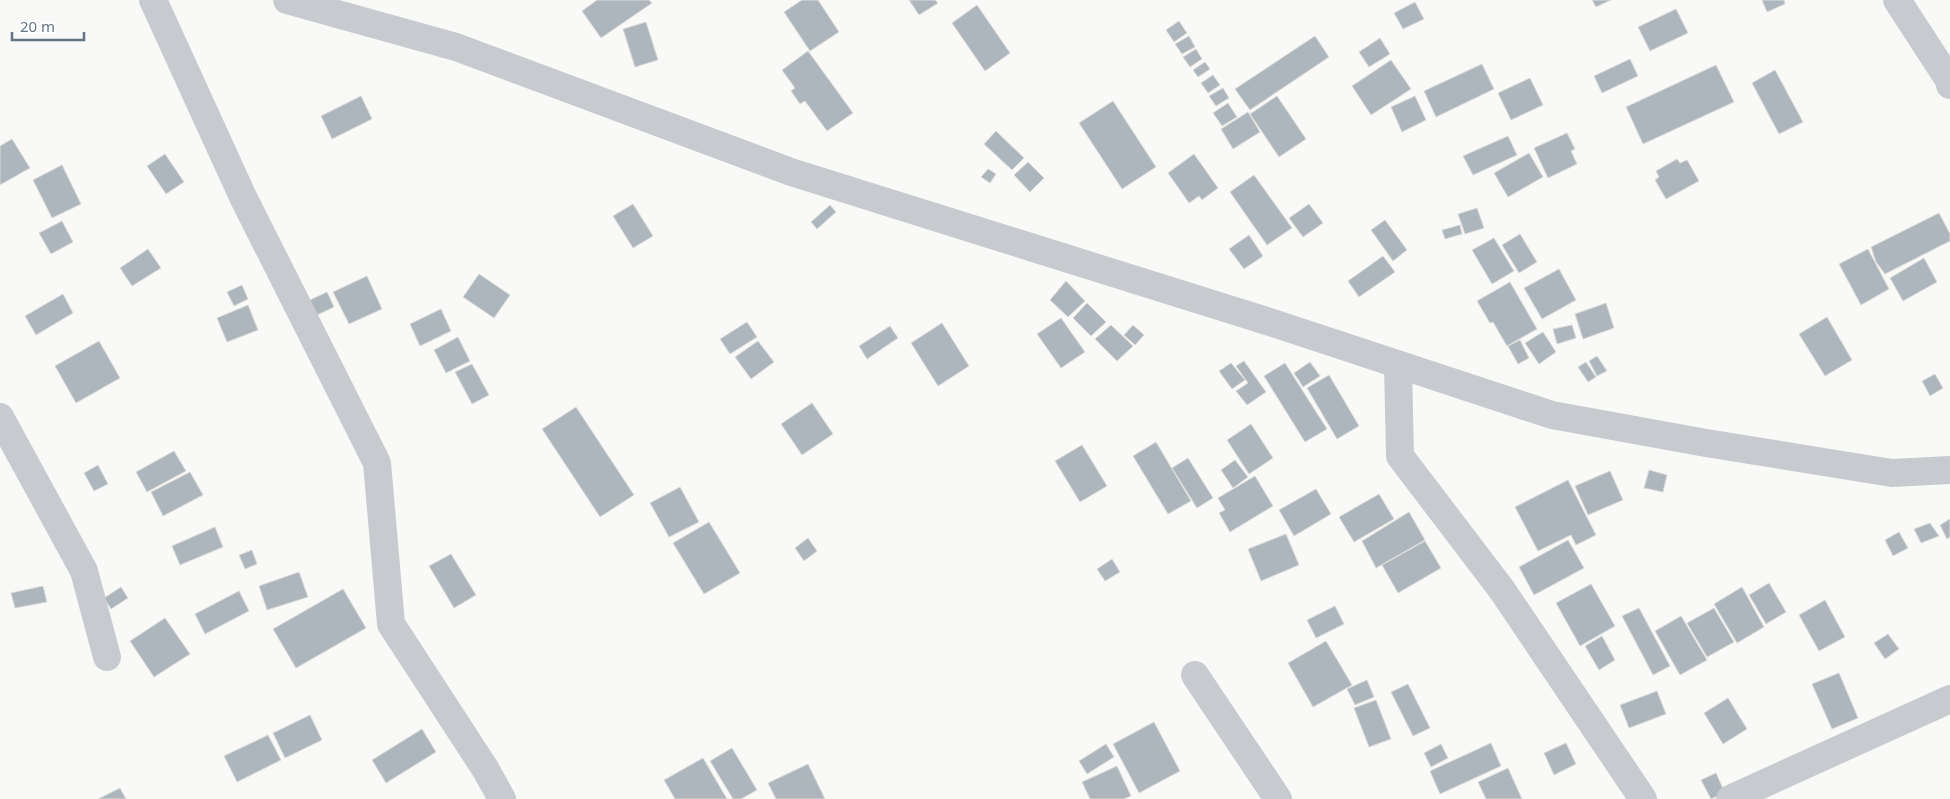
<svg xmlns="http://www.w3.org/2000/svg" width="1950" height="799" font-family="'Noto Sans',sans-serif">
  <style>
    .building { fill: #adb6bc; stroke: #dbdbd9 }
    .lines { fill: none; stroke-linecap: round; stroke-linejoin: round }
    .street { stroke: #c7cbcf; stroke-width: 28 }
  </style>
  <rect width="100%" height="100%" fill="#f9f9f7"/>
  <!-- building -->
  <g class="building">
    <path d="M597,0H649L652,3L601,38L582,11Z"/>
    <path d="M802,0H818L839,32L810,51L784,12Z"/>
    <path d="M909,0H935L938,3L919,15Z"/>
    <path d="M1592,0H1611L1596,7Z"/>
    <path d="M1762,0H1784L1785,4L1767,12Z"/>
    <path d="M1415,2L1424,19L1403,29L1394,13Z"/>
    <path d="M977,5L1010,53L985,71L952,23Z"/>
    <path d="M1676,9L1688,33L1650,51L1638,27Z"/>
    <path d="M1179,21L1187,33L1174,42L1166,30Z"/>
    <path d="M646,22L658,60L635,67L623,29Z"/>
    <path d="M1189,36L1195,47L1182,54L1175,44Z"/>
    <path d="M1315,36L1329,57L1250,110L1235,89Z"/>
    <path d="M1380,38L1390,54L1369,67L1359,52Z"/>
    <path d="M1196,49L1202,59L1190,67L1183,57Z"/>
    <path d="M808,51L853,113L827,131L805,101L800,104L791,91L795,88L782,70Z"/>
    <path d="M1630,59L1638,76L1602,93L1594,76Z"/>
    <path d="M1391,60L1411,89L1371,115L1352,86Z"/>
    <path d="M1205,62L1210,69L1198,77L1193,70Z"/>
    <path d="M1482,64L1494,89L1436,117L1424,91Z"/>
    <path d="M1716,65L1734,102L1643,144L1626,107Z"/>
    <path d="M1775,70L1803,122L1779,134L1752,83Z"/>
    <path d="M1213,75L1220,85L1208,93L1201,83Z"/>
    <path d="M1530,78L1543,105L1511,120L1498,93Z"/>
    <path d="M1223,88L1229,98L1216,106L1209,96Z"/>
    <path d="M361,96L372,119L332,139L321,116Z"/>
    <path d="M1277,96L1306,139L1279,157L1250,114Z"/>
    <path d="M1415,96L1426,120L1402,132L1391,107Z"/>
    <path d="M1113,101L1156,167L1122,189L1079,123Z"/>
    <path d="M1228,103L1237,117L1222,126L1213,113Z"/>
    <path d="M1248,112L1260,132L1233,149L1221,129Z"/>
    <path d="M996,131L1024,158L1012,170L984,144Z"/>
    <path d="M1567,133L1575,149L1571,151L1577,164L1548,178L1534,148Z"/>
    <path d="M1508,136L1517,155L1473,175L1463,156Z"/>
    <path d="M12,139L30,168L0,185V146Z"/>
    <path d="M1529,153L1543,177L1508,197L1494,173Z"/>
    <path d="M165,154L184,182L166,194L147,166Z"/>
    <path d="M1194,154L1218,188L1202,200L1199,196L1189,203L1168,173Z"/>
    <path d="M1677,159L1680,163L1687,160L1699,181L1666,199L1655,180L1659,177L1656,171Z"/>
    <path d="M1028,162L1044,178L1030,192L1014,175Z"/>
    <path d="M62,165L81,204L52,218L33,180Z"/>
    <path d="M988,169L996,174L990,183L981,177Z"/>
    <path d="M1254,175L1292,228L1267,245L1230,192Z"/>
    <path d="M633,204L653,236L633,248L613,216Z"/>
    <path d="M1309,204L1323,223L1303,237L1289,218Z"/>
    <path d="M830,205L836,212L817,229L811,222Z"/>
    <path d="M1477,208L1484,228L1465,234L1458,214Z"/>
    <path d="M1939,213L1950,234V241L1885,274L1876,262L1871,247Z"/>
    <path d="M1385,220L1407,250L1393,261L1371,230Z"/>
    <path d="M62,221L73,242L51,254L39,233Z"/>
    <path d="M1460,225L1462,234L1445,239L1442,230Z"/>
    <path d="M1520,234L1537,262L1519,273L1502,245Z"/>
    <path d="M1249,235L1263,256L1244,269L1229,249Z"/>
    <path d="M1494,238L1514,271L1492,284L1472,250Z"/>
    <path d="M148,249L161,268L132,286L120,268Z"/>
    <path d="M1868,249L1889,289L1861,305L1839,264Z"/>
    <path d="M1383,256L1395,272L1359,297L1348,281Z"/>
    <path d="M1924,258L1937,282L1903,301L1890,278Z"/>
    <path d="M1559,269L1576,300L1542,319L1524,288Z"/>
    <path d="M479,274L510,295L494,318L463,297Z"/>
    <path d="M367,276L382,309L349,324L333,292Z"/>
    <path d="M1066,281L1085,301L1068,317L1050,300Z"/>
    <path d="M1510,282L1537,329L1507,346L1493,322L1490,323L1477,301Z"/>
    <path d="M242,285L248,299L234,306L227,292Z"/>
    <path d="M327,292L334,307L315,316L308,301Z"/>
    <path d="M63,294L73,313L36,335L25,316Z"/>
    <path d="M1087,303L1106,322L1091,336L1073,318Z"/>
    <path d="M1606,303L1614,328L1583,339L1575,314Z"/>
    <path d="M248,305L258,330L227,342L217,318Z"/>
    <path d="M441,309L451,331L420,346L410,324Z"/>
    <path d="M1827,317L1852,360L1825,376L1799,334Z"/>
    <path d="M1061,318L1085,352L1061,368L1037,334Z"/>
    <path d="M747,322L757,337L730,354L720,339Z"/>
    <path d="M942,323L969,366L938,386L911,343Z"/>
    <path d="M1111,325L1133,346L1117,361L1095,339Z"/>
    <path d="M1133,325L1144,335L1135,345L1124,335Z"/>
    <path d="M1572,325L1576,338L1557,344L1553,329Z"/>
    <path d="M890,326L898,338L867,359L859,346Z"/>
    <path d="M1543,332L1556,352L1539,364L1525,343Z"/>
    <path d="M458,337L470,361L446,373L434,350Z"/>
    <path d="M1520,340L1529,358L1518,364L1508,346Z"/>
    <path d="M99,341L120,378L76,403L55,366Z"/>
    <path d="M758,341L774,362L751,379L735,357Z"/>
    <path d="M1597,356L1607,371L1597,376L1589,361Z"/>
    <path d="M1244,361L1266,392L1247,405L1236,391L1248,383L1236,366Z"/>
    <path d="M1310,362L1320,376L1303,387L1294,373Z"/>
    <path d="M1586,362L1596,377L1588,382L1578,367Z"/>
    <path d="M1231,363L1245,380L1232,389L1219,371Z"/>
    <path d="M1285,363L1327,429L1305,442L1264,376Z"/>
    <path d="M472,364L489,395L472,404L455,372Z"/>
    <path d="M1935,374L1943,388L1930,396L1922,381Z"/>
    <path d="M1329,375L1359,426L1337,439L1307,388Z"/>
    <path d="M812,403L833,434L802,455L781,424Z"/>
    <path d="M576,407L634,495L600,517L542,429Z"/>
    <path d="M1251,424L1273,458L1249,474L1227,440Z"/>
    <path d="M1156,442L1191,501L1168,514L1133,456Z"/>
    <path d="M1082,445L1107,486L1080,502L1055,461Z"/>
    <path d="M174,451L186,471L147,492L136,472Z"/>
    <path d="M1188,458L1213,498L1197,508L1172,468Z"/>
    <path d="M1235,460L1248,477L1233,488L1221,470Z"/>
    <path d="M98,465L108,484L94,491L84,473Z"/>
    <path d="M1649,470L1667,475L1663,492L1644,488Z"/>
    <path d="M1610,471L1623,500L1588,515L1575,486Z"/>
    <path d="M190,472L203,495L163,516L151,492Z"/>
    <path d="M1255,476L1273,506L1230,532L1219,513L1225,510L1218,498Z"/>
    <path d="M1568,480L1596,535L1576,545L1571,535L1538,551L1515,507Z"/>
    <path d="M680,487L699,522L669,537L650,503Z"/>
    <path d="M1316,489L1331,514L1294,536L1279,510Z"/>
    <path d="M1379,494L1394,519L1354,542L1339,517Z"/>
    <path d="M1409,512L1425,540L1376,568L1362,541Z"/>
    <path d="M1950,519V537L1947,539L1940,525Z"/>
    <path d="M709,522L740,573L704,594L673,543Z"/>
    <path d="M1930,523L1939,536L1921,543L1914,529Z"/>
    <path d="M215,527L223,547L180,565L172,546Z"/>
    <path d="M1899,532L1908,548L1893,556L1885,540Z"/>
    <path d="M1286,534L1299,565L1261,581L1248,549Z"/>
    <path d="M808,538L817,551L804,561L795,548Z"/>
    <path d="M1568,540L1584,568L1534,595L1519,567Z"/>
    <path d="M1425,541L1441,568L1398,593L1382,565Z"/>
    <path d="M252,550L257,564L245,569L239,555Z"/>
    <path d="M451,554L476,595L454,608L429,566Z"/>
    <path d="M1112,559L1120,572L1105,581L1097,569Z"/>
    <path d="M299,572L308,597L267,610L259,586Z"/>
    <path d="M1769,583L1786,612L1766,624L1749,595Z"/>
    <path d="M1591,584L1615,626L1580,646L1556,603Z"/>
    <path d="M43,586L47,602L15,608L11,593Z"/>
    <path d="M121,587L128,598L111,609L104,598Z"/>
    <path d="M1742,587L1764,627L1737,643L1714,604Z"/>
    <path d="M343,589L366,628L296,668L273,629Z"/>
    <path d="M239,591L249,611L205,634L195,614Z"/>
    <path d="M1825,600L1845,637L1819,651L1799,615Z"/>
    <path d="M1335,606L1344,624L1316,638L1307,620Z"/>
    <path d="M1639,608L1670,666L1653,675L1622,616Z"/>
    <path d="M1714,608L1734,642L1707,657L1687,623Z"/>
    <path d="M1681,616L1707,660L1680,675L1655,631Z"/>
    <path d="M165,618L190,654L154,677L130,641Z"/>
    <path d="M1888,634L1899,649L1885,659L1874,643Z"/>
    <path d="M1602,636L1615,660L1599,670L1585,646Z"/>
    <path d="M1326,641L1352,685L1313,707L1288,663Z"/>
    <path d="M1839,673L1858,718L1832,729L1812,684Z"/>
    <path d="M1367,680L1374,697L1355,705L1347,689Z"/>
    <path d="M1408,684L1430,728L1413,736L1391,692Z"/>
    <path d="M1657,691L1666,714L1629,728L1620,705Z"/>
    <path d="M1728,698L1747,729L1723,744L1704,713Z"/>
    <path d="M1376,700L1391,739L1369,747L1354,708Z"/>
    <path d="M310,715L322,740L285,758L273,733Z"/>
    <path d="M1154,722L1180,771L1139,793L1113,744Z"/>
    <path d="M422,729L436,752L386,783L372,760Z"/>
    <path d="M268,735L281,760L237,782L224,756Z"/>
    <path d="M1491,743L1501,766L1440,794L1430,771Z"/>
    <path d="M1566,743L1576,764L1554,775L1544,753Z"/>
    <path d="M1106,744L1114,757L1087,774L1079,761Z"/>
    <path d="M1441,744L1448,758L1431,767L1424,753Z"/>
    <path d="M732,748L757,790L741,799H733L710,761Z"/>
    <path d="M703,758L727,799H675L664,780Z"/>
    <path d="M808,764L825,799H776L768,783Z"/>
    <path d="M1117,766L1131,796L1124,799H1090L1082,782Z"/>
    <path d="M1508,768L1522,799H1486L1478,782Z"/>
    <path d="M1716,773L1725,793L1711,799L1701,780Z"/>
    <path d="M120,788L126,799H98Z"/>
  </g>
  <g class="lines">
    <!-- street -->
    <g class="street">
      <path d="M153,0L243,197L377,463L391,624L486,770L502,799"/>
      <path d="M287,0L456,47L791,172L1276,324L1552,415L1706,443L1892,473L1950,470"/>
      <path d="M1897,0L1949,80L1950,85"/>
      <path d="M1398,365L1400,456L1502,590L1643,799"/>
      <path d="M0,417L84,571L107,657"/>
      <path d="M1195,675L1278,799"/>
      <path d="M1730,799L1950,699"/>
    </g>
  </g>
  <!-- scale -->
  <path d="M12 32v8h72v-8" fill="none" stroke="#627584" stroke-width="2.5"/>
  <text x="20" y="32" font-size="15" fill="#627584" stroke="#ffffff" stroke-width="4" paint-order="stroke">20 m</text>
</svg>
